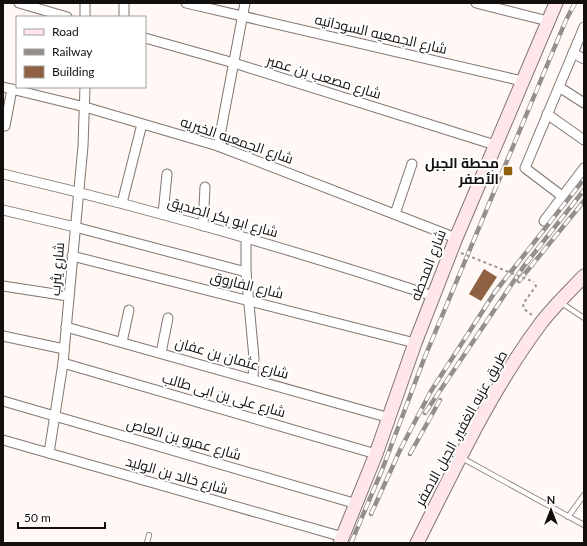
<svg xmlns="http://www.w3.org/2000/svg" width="587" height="546" font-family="Lato,Cairo,sans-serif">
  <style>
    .building { fill: #8f6041 }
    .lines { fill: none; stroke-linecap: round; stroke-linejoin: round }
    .lane-casing { stroke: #807670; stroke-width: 6 }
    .street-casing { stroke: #807670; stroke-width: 11 }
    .secondary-casing { stroke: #807670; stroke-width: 15 }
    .path { stroke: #9a9592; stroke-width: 2; stroke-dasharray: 3 3; stroke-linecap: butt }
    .lane { stroke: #fff; stroke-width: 4.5 }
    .street { stroke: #fff; stroke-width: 9 }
    .secondary { stroke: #fee6e9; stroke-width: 13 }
    .rail-casing { stroke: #948f8c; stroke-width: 4.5 }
    .rail { stroke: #fff; stroke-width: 3; stroke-dasharray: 9; stroke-linecap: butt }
    .path-bridge { stroke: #9a9592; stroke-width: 2; stroke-dasharray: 3 3; stroke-linecap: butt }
    .poi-dot { fill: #90600d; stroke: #fff; stroke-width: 1.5 }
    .labels { text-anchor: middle; stroke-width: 4; stroke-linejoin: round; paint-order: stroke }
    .street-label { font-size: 14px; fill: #120f0d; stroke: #fff }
    .poi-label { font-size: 14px; font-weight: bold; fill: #120f0d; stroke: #fff; text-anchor: end }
  </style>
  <rect width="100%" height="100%" fill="#fff8f4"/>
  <!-- building -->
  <path class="building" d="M484,269L497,277L481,301L469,294Z"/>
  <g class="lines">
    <defs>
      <g id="lane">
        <path d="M560,302L584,318"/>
        <path d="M462,458L584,525"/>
        <path d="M568,517L584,495"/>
        <path d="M147,543L149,535"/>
      </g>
      <g id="street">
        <path d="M19,3L67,17"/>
        <path d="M124,3V17"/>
        <path d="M186,3L522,81"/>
        <path d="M476,3L548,21"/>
        <path d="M85,17V3"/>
        <path d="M145,38L234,63L495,145"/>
        <path d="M573,53L584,59"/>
        <path d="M3,87L85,107L218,146L456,238"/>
        <path d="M559,87L584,103"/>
        <path d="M547,114L584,140"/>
        <path d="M5,126L12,89"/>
        <path d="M218,146L245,3"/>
        <path d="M3,174C148,208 291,249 433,296"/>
        <path d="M562,196L525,168L584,27"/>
        <path d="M122,203L142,124"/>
        <path d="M3,210L75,227L246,272"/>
        <path d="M163,214L167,174"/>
        <path d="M395,214L412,164"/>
        <path d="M544,221L584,168"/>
        <path d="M203,226L205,187"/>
        <path d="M246,238V272L254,358L253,379"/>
        <path d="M72,256L415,343"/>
        <path d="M3,286L68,296"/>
        <path d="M66,327L390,418"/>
        <path d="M3,336L64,349"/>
        <path d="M122,342L129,310"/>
        <path d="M161,353L168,318"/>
        <path d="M63,363L376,454"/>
        <path d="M3,401L357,504"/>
        <path d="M3,440L343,537"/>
        <path d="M49,453L63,363L83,146L85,87"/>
      </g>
      <g id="secondary">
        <path d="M340,543L376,454L415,343L456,238L556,3"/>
        <path d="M417,543C455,468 490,391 541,323C554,306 570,291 584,276"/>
      </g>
    </defs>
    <!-- lane casing -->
    <use href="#lane" class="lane-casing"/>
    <!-- street casing -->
    <use href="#street" class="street-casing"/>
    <!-- secondary casing -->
    <use href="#secondary" class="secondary-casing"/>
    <!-- path -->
    <path class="path" d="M532,315L524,309L523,304L536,286L534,282"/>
    <!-- lane -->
    <use href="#lane" class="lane"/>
    <!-- street -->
    <use href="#street" class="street"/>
    <!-- secondary -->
    <use href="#secondary" class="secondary"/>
    <defs>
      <g id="rail">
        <path d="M519,281L584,201"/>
        <path d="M425,413L524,266L584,190"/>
        <path d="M410,454L440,400"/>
        <path d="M371,514L401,448L431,391L495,292L584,179"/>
        <path d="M351,543L382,470L424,359L566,20L575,3"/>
      </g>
    </defs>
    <!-- rail casing -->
    <use href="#rail" class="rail-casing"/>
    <!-- rail -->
    <use href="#rail" class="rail"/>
    <!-- path-bridge -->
    <path class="path-bridge" d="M461,253L534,282"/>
  </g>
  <!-- markers -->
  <rect class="poi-dot" x="503" y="166" width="10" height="10" rx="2"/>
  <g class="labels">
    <!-- street labels -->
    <g class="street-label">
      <text transform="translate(381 34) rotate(13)" y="5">شارع الجمعيه السودانيه</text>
      <text transform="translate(324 77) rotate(17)" y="5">شارع مصعب بن عمير</text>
      <text transform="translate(237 140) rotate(19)" y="5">شارع الجمعيه الخيريه</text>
      <text transform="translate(223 217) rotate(16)" y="5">شارع ابو بكر الصديق</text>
      <text transform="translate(428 265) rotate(-69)" y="5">شارع المحطه</text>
      <text transform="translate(57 269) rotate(-85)" y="5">شارع يثرب</text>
      <text transform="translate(247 285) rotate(14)" y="5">شارع الفاروق</text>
      <text transform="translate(232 358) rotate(16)" y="5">شارع عثمان بن عفان</text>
      <text transform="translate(224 395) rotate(16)" y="5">شارع على بن ابى طالب</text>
      <text transform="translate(461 428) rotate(-61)" y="5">طريق عزبه الغفير, الجبل الاصفر</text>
      <text transform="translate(184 439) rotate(16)" y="5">شارع عمرو بن العاص</text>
      <text transform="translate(177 475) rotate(16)" y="5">شارع خالد بن الوليد</text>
    </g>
    <!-- poi labels -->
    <g class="poi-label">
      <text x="499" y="168">محطة الجبل<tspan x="499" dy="16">الأصفر</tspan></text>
    </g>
  </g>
  <!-- border -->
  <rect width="587" height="546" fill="none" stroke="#120f0d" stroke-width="8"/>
  <!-- legend -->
  <rect x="16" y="16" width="130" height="72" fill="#ffffff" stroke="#a09f9e"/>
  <rect x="24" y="29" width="20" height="6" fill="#fee6e9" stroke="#a09f9e"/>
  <text x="52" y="36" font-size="12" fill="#120f0d">Road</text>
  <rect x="24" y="49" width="20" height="6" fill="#948f8c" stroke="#a09f9e"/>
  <text x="52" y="56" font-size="12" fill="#120f0d">Railway</text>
  <rect x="24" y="66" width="20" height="12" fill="#8f6041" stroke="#a09f9e"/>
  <text x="52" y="76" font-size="12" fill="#120f0d">Building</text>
  <!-- north arrow -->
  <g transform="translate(551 510)" stroke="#ffffff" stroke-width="3" paint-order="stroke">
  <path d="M0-3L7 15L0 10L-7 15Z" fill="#120f0d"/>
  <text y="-6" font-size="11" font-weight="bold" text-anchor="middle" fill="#120f0d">N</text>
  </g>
  <!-- scale -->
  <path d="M18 522v6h87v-6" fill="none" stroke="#120f0d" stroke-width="2"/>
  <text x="24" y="522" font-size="12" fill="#120f0d" stroke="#ffffff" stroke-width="3" paint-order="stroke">50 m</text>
</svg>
